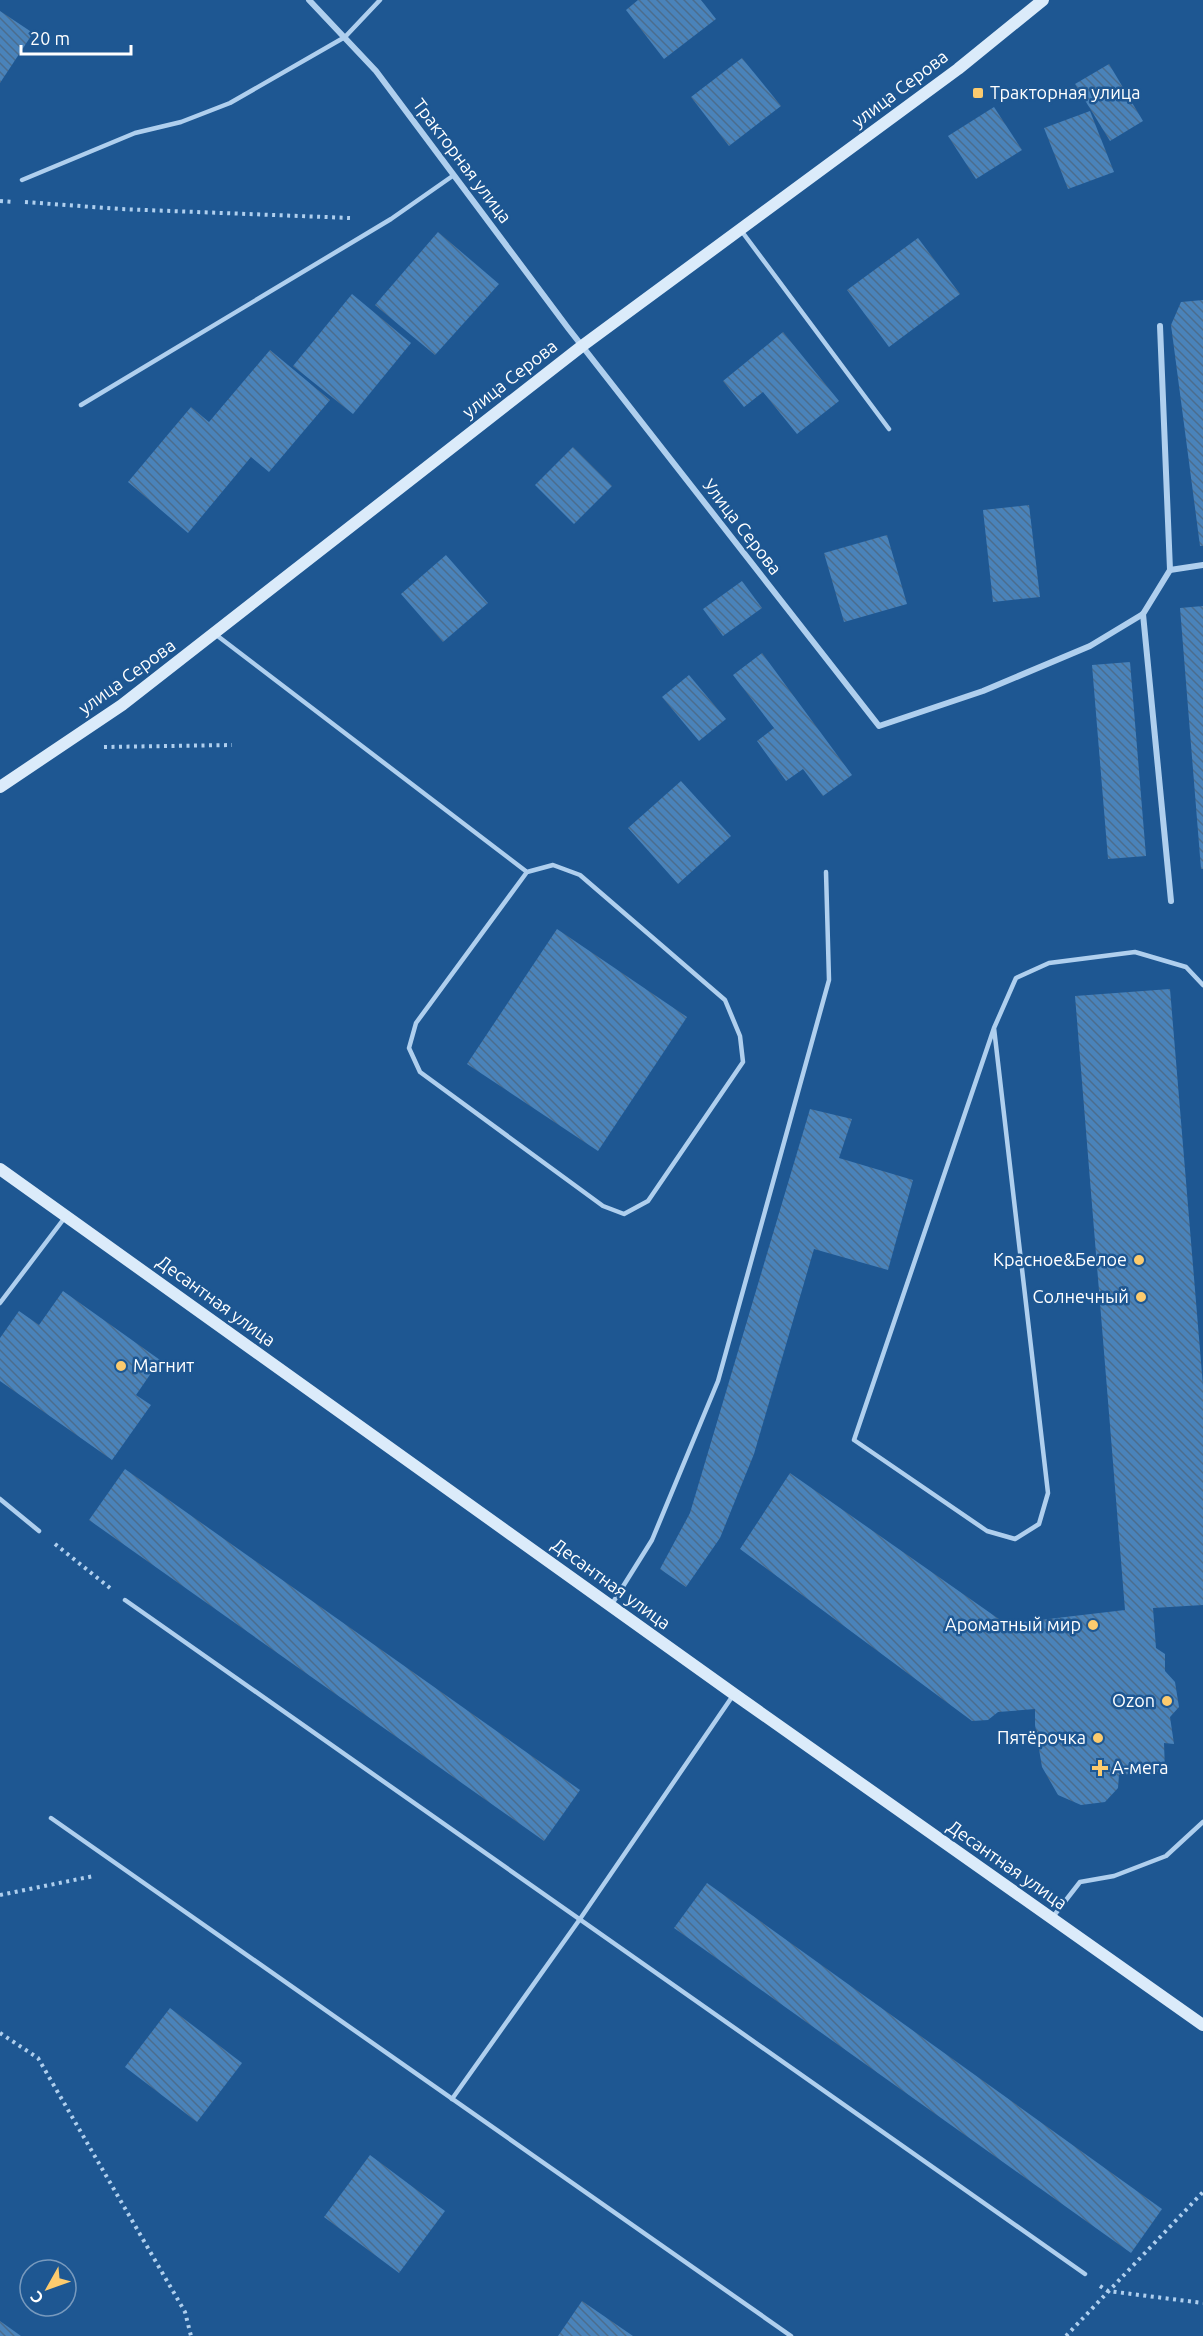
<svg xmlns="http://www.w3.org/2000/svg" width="1203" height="2336" font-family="Ubuntu,sans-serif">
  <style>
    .building { fill: url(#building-back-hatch) }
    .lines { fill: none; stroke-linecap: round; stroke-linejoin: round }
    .path { stroke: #afcfee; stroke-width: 4; stroke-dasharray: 3 4.5; stroke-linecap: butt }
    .lane { stroke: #afcfee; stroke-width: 4.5 }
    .street { stroke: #afcfee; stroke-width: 6 }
    .secondary { stroke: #dbebfa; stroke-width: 12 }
    .poi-dot { fill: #fccb6e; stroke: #1e5792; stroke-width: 2 }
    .labels { text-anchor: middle; stroke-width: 5; stroke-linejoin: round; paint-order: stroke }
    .street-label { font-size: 18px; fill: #fff; stroke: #1e5792 }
    .poi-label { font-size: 18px; fill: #fff; stroke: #1e5792; text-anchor: end }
  </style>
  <defs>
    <pattern id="building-back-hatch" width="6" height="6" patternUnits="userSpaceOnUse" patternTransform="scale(1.5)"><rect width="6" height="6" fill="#4a83ba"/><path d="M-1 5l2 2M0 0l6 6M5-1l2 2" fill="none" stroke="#4b6d8e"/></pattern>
  </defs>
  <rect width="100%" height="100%" fill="#1e5792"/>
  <!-- building -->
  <g class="building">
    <path d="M638,0H701L716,19L664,59L626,10Z"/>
    <path d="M0,11L33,33L0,83Z"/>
    <path d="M742,58L781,106L729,146L691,97Z"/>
    <path d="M1109,64L1143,121L1110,141L1075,84Z"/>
    <path d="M994,107L1022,150L976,179L948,136Z"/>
    <path d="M1090,111L1114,172L1068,189L1044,128Z"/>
    <path d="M438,232L499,284L435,355L375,305Z"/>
    <path d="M918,238L960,294L889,347L847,290Z"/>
    <path d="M352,294L411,343L353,414L293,366Z"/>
    <path d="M1203,300V546H1200L1171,325L1181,302Z"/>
    <path d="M783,332L839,401L797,434L763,392L744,407L723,381Z"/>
    <path d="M270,350L330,400L269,472L251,457L188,533L128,482L191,407L209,422Z"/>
    <path d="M573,447L612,486L574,524L535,485Z"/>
    <path d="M1029,505L1040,597L993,602L983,510Z"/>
    <path d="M887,535L907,604L844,622L824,553Z"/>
    <path d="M446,555L488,603L443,642L401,594Z"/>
    <path d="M742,581L762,608L723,636L703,609Z"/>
    <path d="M1203,606V869H1201L1180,608Z"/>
    <path d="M762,653L852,775L823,796L803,769L786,781L757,741L774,728L733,675Z"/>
    <path d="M1130,662L1146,856L1108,859L1092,665Z"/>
    <path d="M689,675L726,719L699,741L662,697Z"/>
    <path d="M681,781L731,836L678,884L628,828Z"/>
    <path d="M557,929L687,1017L598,1151L467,1064Z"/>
    <path d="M1170,989L1203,1386V1605L1153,1608L1156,1648L1165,1654V1671L1175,1682L1179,1707L1170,1717L1174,1744L1164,1743L1165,1771L1119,1775L1118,1788L1105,1802L1081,1805L1058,1795L1042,1767L1035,1725V1709L998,1712L988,1720L972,1721L740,1549L790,1473L1006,1624L1125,1610L1075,996Z"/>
    <path d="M810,1109L852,1119L839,1158L913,1180L888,1270L814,1249L754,1454L720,1538L686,1587L660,1569L690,1513Z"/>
    <path d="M63,1291L160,1360L136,1395L151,1405L112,1460L0,1381V1338L19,1311L39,1325Z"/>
    <path d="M125,1469L580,1790L544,1841L89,1520Z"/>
    <path d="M707,1883L1162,2209L1131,2253L674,1928Z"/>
    <path d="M170,2008L242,2063L197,2122L125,2067Z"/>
    <path d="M370,2155L445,2211L399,2273L324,2217Z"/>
    <path d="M582,2301L633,2336H558Z"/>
    <path d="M0,2321L21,2336H0Z"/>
  </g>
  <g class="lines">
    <!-- path -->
    <g class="path">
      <path d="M0,201L14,202"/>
      <path d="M25,202L120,209L350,218"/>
      <path d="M104,747L232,745"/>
      <path d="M55,1544L110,1588"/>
      <path d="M0,1895L94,1876"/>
      <path d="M0,2033L38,2058L185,2312L191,2336"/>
      <path d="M1100,2286L1108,2291L1203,2303"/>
      <path d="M1066,2336L1203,2192"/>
    </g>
    <!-- lane -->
    <g class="lane">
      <path d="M22,180L135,133L181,122L230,103L345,37L380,0"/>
      <path d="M740,229L889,429"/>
      <path d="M81,405L391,219L454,175"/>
      <path d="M215,634L527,872L416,1023L409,1048L420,1072L603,1206L624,1214L648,1201L743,1062L740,1036L725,1000L580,875L553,865L527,872"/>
      <path d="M994,1028L1048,1493L1039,1524L1015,1539L987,1531L854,1440L994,1028L1016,978L1049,963L1135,952L1186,967L1203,985"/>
      <path d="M0,1303L66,1216"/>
      <path d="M0,1499L39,1531"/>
      <path d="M125,1600L1085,2274"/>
      <path d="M612,1604L652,1540L718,1381L829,980L826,872"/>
      <path d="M51,1818L791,2336"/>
      <path d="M1052,1918L1080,1882L1114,1876L1166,1856L1203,1822"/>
      <path d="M452,2099L580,1919L734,1694"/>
    </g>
    <!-- street -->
    <g class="street">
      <path d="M309,0L376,71L568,328L879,726L983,691L1090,646L1143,614L1170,570L1160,326"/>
      <path d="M1170,570L1203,565"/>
      <path d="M1143,614L1171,901"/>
    </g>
    <!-- secondary -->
    <g class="secondary">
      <path d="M0,787L122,705L582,346L958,69L1043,0"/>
      <path d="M0,1169L734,1694L1203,2025"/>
    </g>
  </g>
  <!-- markers -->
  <g class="poi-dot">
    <rect x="972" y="87" width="12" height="12" rx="3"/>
    <circle cx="1139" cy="1260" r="6"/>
    <circle cx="1141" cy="1297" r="6"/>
    <circle cx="121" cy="1366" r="6"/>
    <circle cx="1093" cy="1625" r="6"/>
    <circle cx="1167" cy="1701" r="6"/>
    <circle cx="1098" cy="1738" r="6"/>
    <path d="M1097 1759h6v6h6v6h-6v6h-6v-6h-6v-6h6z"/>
  </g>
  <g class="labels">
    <!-- street labels -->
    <g class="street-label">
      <text transform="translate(900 89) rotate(-37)" y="6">улица Серова</text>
      <text transform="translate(462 161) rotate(53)" y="6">Тракторная улица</text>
      <text transform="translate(510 379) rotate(-38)" y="6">улица Серова</text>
      <text transform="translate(742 527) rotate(52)" y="6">Улица Серова</text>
      <text transform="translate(127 677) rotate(-36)" y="6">улица Серова</text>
      <text transform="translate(216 1301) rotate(36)" y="6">Десантная улица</text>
      <text transform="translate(611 1584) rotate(36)" y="6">Десантная улица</text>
      <text transform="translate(1007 1865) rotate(35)" y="6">Десантная улица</text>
    </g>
    <!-- poi labels -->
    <g class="poi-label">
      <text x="990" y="99" text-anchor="start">Тракторная улица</text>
      <text x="1127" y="1266">Красное&amp;Белое</text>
      <text x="1129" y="1303">Солнечный</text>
      <text x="133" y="1372" text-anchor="start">Магнит</text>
      <text x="1081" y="1631">Ароматный мир</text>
      <text x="1155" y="1707">Ozon</text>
      <text x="1086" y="1744">Пятёрочка</text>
      <text x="1112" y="1774" text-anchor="start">А-мега</text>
    </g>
  </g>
  <!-- north arrow -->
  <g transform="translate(48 2288) rotate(230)"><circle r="28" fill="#1e5792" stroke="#789abe" stroke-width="1.5"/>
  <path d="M0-4.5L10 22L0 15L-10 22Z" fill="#fccb6e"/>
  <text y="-9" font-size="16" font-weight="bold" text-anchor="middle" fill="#ffffff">С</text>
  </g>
  <!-- scale -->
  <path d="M21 45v9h110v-9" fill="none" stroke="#ffffff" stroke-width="3"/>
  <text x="30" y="45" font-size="18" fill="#ffffff" stroke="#1e5792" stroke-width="4.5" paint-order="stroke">20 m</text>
</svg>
